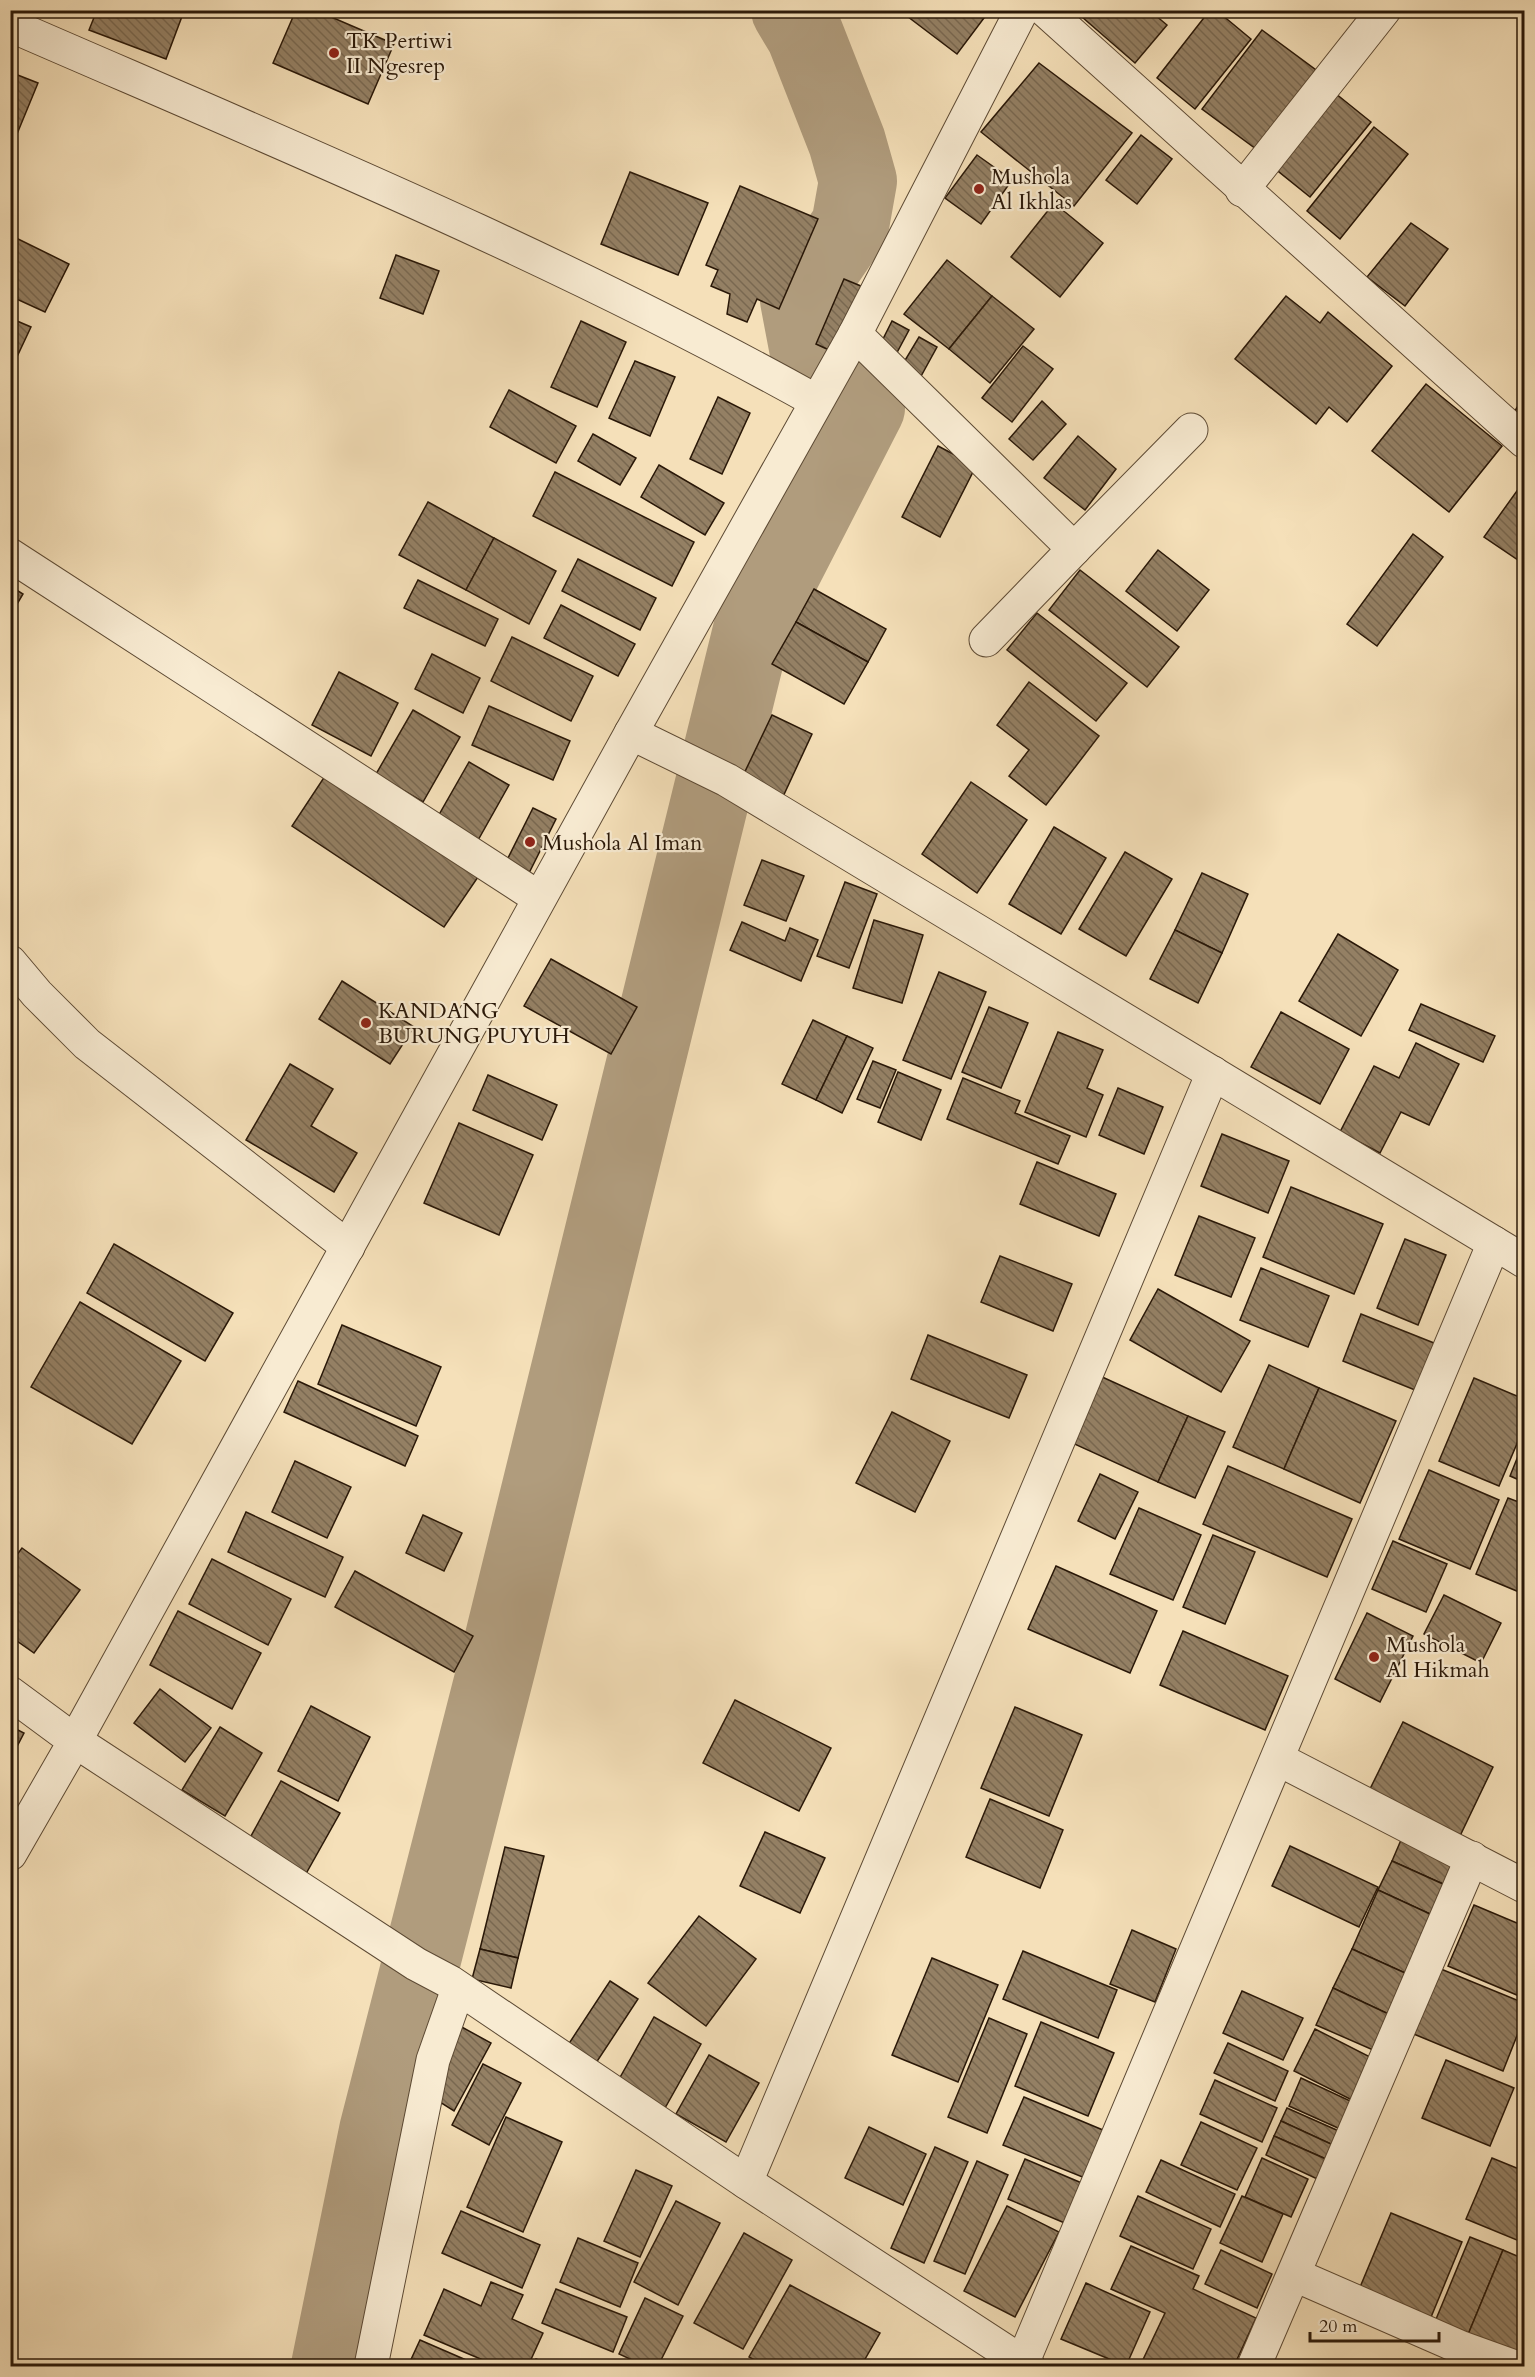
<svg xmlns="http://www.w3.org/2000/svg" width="1535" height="2377" font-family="Cardo,serif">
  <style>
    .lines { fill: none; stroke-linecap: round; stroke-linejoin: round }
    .river { stroke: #b09c7d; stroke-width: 78 }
    .building { fill: url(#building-back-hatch); stroke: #2a1808; stroke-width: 1.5 }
    .minor-casing { stroke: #5d4a34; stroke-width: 35 }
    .minor { stroke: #f8ebd2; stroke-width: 33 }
    .poi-dot { fill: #8f2418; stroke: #f8ebd2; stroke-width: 2 }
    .labels { text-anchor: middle; stroke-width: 4.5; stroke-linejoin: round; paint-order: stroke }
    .poi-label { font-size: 22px; fill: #2a1808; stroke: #f8ebd2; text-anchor: start }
  </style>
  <defs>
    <pattern id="building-back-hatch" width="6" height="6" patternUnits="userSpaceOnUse" patternTransform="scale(1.5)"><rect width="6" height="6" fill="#948064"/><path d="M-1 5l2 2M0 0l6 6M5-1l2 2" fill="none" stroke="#796850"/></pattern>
  </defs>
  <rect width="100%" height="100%" fill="#f5e0b9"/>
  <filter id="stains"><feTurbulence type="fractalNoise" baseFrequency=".00333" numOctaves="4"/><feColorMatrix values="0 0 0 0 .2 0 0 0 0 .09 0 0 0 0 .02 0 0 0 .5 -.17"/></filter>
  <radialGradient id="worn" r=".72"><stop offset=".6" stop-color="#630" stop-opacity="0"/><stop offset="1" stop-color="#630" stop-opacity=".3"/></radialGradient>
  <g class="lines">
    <!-- river -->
    <path class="river" d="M330,2366L378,2131L498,1662L752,630L866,408L810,358L799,300L850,226L858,181L847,142L805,35L790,10"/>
  </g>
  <!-- building -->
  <g class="building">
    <path d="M97,10H182L184,11L166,59L89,30Z"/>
    <path d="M296,10H315L394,44L368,104L273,63Z"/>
    <path d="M899,10H990L957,54Z"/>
    <path d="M1074,10H1149L1167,25L1135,63Z"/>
    <path d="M1210,10H1216L1251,39L1195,109L1157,78Z"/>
    <path d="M1262,30L1316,70L1256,149L1202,109Z"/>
    <path d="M1039,63L1132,133L1074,206L981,132Z"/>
    <path d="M10,72L38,83L10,151Z"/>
    <path d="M1330,89L1371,122L1310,197L1269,164Z"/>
    <path d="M1374,127L1408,154L1340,239L1307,211Z"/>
    <path d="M1141,135L1172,159L1137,204L1106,180Z"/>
    <path d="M977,155L1012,180L981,224L945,198Z"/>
    <path d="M630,172L708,203L678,275L601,244Z"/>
    <path d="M740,186L818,219L779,309L757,299L747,322L727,314L730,294L711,286L718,270L706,265Z"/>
    <path d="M1054,203L1103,243L1060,297L1011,257Z"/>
    <path d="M1411,223L1448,249L1405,306L1367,277Z"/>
    <path d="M12,236L69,264L45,312L10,296Z"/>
    <path d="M396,255L439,271L423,314L380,298Z"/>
    <path d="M947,260L992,296L949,349L904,314Z"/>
    <path d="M844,279L868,289L840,355L816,344Z"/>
    <path d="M992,296L1034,329L990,383L949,349Z"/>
    <path d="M1286,296L1320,323L1328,312L1392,366L1347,422L1329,407L1316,424L1235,359Z"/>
    <path d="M10,318L31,327L14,363L10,362Z"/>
    <path d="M581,321L626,342L597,407L551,387Z"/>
    <path d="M892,321L909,330L893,360L877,351Z"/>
    <path d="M919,337L937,347L920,378L901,367Z"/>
    <path d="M1023,346L1053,369L1012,422L982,398Z"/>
    <path d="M635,361L675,377L650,436L609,418Z"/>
    <path d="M1426,384L1502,446L1449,512L1372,451Z"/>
    <path d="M509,390L576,426L556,463L490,427Z"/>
    <path d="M1524,396V428L1510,419Z"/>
    <path d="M718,397L750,413L722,474L690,459Z"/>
    <path d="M1042,401L1066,424L1033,460L1009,439Z"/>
    <path d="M593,434L636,458L620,485L578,461Z"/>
    <path d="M1078,436L1116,469L1085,510L1044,478Z"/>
    <path d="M938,446L976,466L940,537L902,517Z"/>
    <path d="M659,465L724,503L705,535L641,497Z"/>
    <path d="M555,472L694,542L672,586L533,516Z"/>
    <path d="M1519,488L1524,492V564L1484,537Z"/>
    <path d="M428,502L494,538L466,590L399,555Z"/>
    <path d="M1413,534L1443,557L1377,646L1347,624Z"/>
    <path d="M494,538L556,571L529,624L466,590Z"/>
    <path d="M1158,550L1209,590L1177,631L1126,591Z"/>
    <path d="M578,559L656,598L640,630L562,591Z"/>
    <path d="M1080,570L1179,647L1147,687L1049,610Z"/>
    <path d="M418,580L498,619L485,646L404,608Z"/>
    <path d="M10,586L23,594L10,616Z"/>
    <path d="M814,589L886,629L868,662L796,622Z"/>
    <path d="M561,605L635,644L618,676L544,638Z"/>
    <path d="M1037,613L1127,683L1096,721L1007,650Z"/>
    <path d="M796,622L868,662L844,704L772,664Z"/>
    <path d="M512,637L593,676L571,721L491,681Z"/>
    <path d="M432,654L480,678L463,713L415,689Z"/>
    <path d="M339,672L398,703L371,756L312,725Z"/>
    <path d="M1029,682L1099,736L1046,805L1009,776L1029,750L997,725Z"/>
    <path d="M489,706L570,741L553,780L472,745Z"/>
    <path d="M413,710L460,737L423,802L376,774Z"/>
    <path d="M772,715L812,734L781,801L740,782Z"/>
    <path d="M469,762L509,785L477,842L436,820Z"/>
    <path d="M325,776L478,877L444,927L292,826Z"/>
    <path d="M971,782L1027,820L977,893L922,854Z"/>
    <path d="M533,808L556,819L527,877L504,866Z"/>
    <path d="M1054,827L1106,858L1061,934L1009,904Z"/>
    <path d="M1125,852L1172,879L1126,956L1079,929Z"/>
    <path d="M762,860L804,876L786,921L744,905Z"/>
    <path d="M1202,873L1248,894L1222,953L1175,930Z"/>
    <path d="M845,882L877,894L849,968L817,956Z"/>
    <path d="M874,920L923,935L902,1003L853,988Z"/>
    <path d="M742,922L785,941L790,928L818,940L801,981L730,950Z"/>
    <path d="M1175,930L1222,953L1198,1003L1150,979Z"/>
    <path d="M1338,934L1398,970L1361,1036L1299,1001Z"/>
    <path d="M551,959L637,1007L611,1054L524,1006Z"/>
    <path d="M939,972L986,992L951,1079L903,1060Z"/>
    <path d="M342,981L414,1027L390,1064L319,1019Z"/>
    <path d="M1421,1004L1495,1036L1483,1062L1409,1030Z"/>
    <path d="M989,1007L1028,1023L1001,1088L962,1072Z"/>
    <path d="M1281,1012L1349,1049L1320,1104L1251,1067Z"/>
    <path d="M813,1020L847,1036L816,1100L782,1084Z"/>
    <path d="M1058,1032L1103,1050L1087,1088L1103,1095L1086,1137L1025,1112Z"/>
    <path d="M847,1036L873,1048L842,1113L816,1100Z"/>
    <path d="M1416,1043L1459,1064L1429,1125L1401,1112L1380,1153L1340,1132L1374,1066L1399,1078Z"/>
    <path d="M873,1061L896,1070L880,1108L857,1099Z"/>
    <path d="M290,1064L333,1089L311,1126L357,1153L334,1192L246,1140Z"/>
    <path d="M898,1072L941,1090L921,1140L878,1122Z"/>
    <path d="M488,1075L557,1105L542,1140L473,1110Z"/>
    <path d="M963,1078L1020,1101L1015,1113L1070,1136L1058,1164L947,1119Z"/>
    <path d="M1118,1088L1163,1107L1144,1154L1099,1135Z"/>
    <path d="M459,1123L533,1155L499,1235L424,1203Z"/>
    <path d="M1222,1134L1289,1161L1268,1213L1201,1186Z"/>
    <path d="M1037,1162L1116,1194L1099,1236L1020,1204Z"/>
    <path d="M1291,1187L1383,1224L1354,1294L1263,1257Z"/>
    <path d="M1199,1216L1255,1238L1231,1297L1175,1275Z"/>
    <path d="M1405,1239L1446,1255L1418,1325L1377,1308Z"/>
    <path d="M114,1244L233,1313L205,1361L87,1293Z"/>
    <path d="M1000,1256L1072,1284L1053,1331L981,1302Z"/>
    <path d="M1261,1268L1329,1296L1308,1347L1240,1320Z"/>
    <path d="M1158,1289L1250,1341L1221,1392L1130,1340Z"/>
    <path d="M80,1302L181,1361L132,1444L31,1387Z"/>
    <path d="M1361,1314L1439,1345L1420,1392L1343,1361Z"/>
    <path d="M342,1325L441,1367L416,1426L318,1384Z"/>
    <path d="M928,1335L1027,1375L1009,1418L911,1379Z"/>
    <path d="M1269,1365L1319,1388L1284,1469L1233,1447Z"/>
    <path d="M1100,1376L1188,1416L1158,1482L1070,1442Z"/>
    <path d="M1474,1378L1524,1399V1427L1499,1486L1439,1461Z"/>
    <path d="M298,1381L418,1436L405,1466L284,1412Z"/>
    <path d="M1319,1388L1396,1421L1360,1503L1284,1469Z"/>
    <path d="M892,1412L950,1441L915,1512L856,1483Z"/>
    <path d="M1188,1416L1225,1432L1195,1498L1158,1482Z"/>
    <path d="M1524,1441V1482L1510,1476Z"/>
    <path d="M295,1461L351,1487L327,1538L272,1512Z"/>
    <path d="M1228,1466L1352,1519L1327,1577L1203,1524Z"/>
    <path d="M1429,1470L1499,1500L1470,1569L1399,1539Z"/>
    <path d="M1100,1474L1138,1492L1115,1539L1078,1521Z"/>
    <path d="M1508,1498L1524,1504V1594L1476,1574Z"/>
    <path d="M1139,1508L1201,1535L1173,1600L1110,1574Z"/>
    <path d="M246,1512L343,1557L325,1597L228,1552Z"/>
    <path d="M423,1515L462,1533L444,1571L406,1553Z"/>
    <path d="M1213,1535L1255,1552L1225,1624L1183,1607Z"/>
    <path d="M1393,1541L1447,1564L1426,1612L1372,1589Z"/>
    <path d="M22,1548L80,1590L34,1653L10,1636V1564Z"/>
    <path d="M212,1559L291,1599L268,1645L189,1604Z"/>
    <path d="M1056,1566L1157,1611L1130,1673L1028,1629Z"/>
    <path d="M355,1571L473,1636L454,1672L335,1607Z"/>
    <path d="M1444,1595L1501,1623L1481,1663L1424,1634Z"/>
    <path d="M178,1611L261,1653L232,1709L150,1665Z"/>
    <path d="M1367,1613L1413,1636L1380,1702L1335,1679Z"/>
    <path d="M1183,1631L1288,1676L1265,1730L1160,1685Z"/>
    <path d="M160,1689L211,1728L185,1762L134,1723Z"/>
    <path d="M735,1700L831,1748L799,1811L703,1763Z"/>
    <path d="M311,1706L370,1737L338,1801L278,1771Z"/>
    <path d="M1015,1707L1082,1735L1049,1816L981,1788Z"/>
    <path d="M1403,1722L1493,1767L1459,1838L1368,1793Z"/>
    <path d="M10,1726L24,1733L10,1760Z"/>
    <path d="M220,1727L262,1753L225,1816L182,1790Z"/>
    <path d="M281,1781L340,1813L303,1879L245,1847Z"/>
    <path d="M990,1799L1063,1830L1040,1888L966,1857Z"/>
    <path d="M765,1832L825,1858L800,1913L740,1886Z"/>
    <path d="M1404,1833L1466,1862L1454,1889L1392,1861Z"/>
    <path d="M1290,1846L1378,1887L1359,1927L1272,1886Z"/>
    <path d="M505,1847L544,1856L518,1958L480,1949Z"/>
    <path d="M1392,1861L1454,1889L1441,1919L1378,1890Z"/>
    <path d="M1378,1890L1441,1919L1414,1977L1352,1949Z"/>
    <path d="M1474,1905L1524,1926V1998L1448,1966Z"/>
    <path d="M699,1916L756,1959L706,2026L648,1983Z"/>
    <path d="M1132,1930L1176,1949L1155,2002L1110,1984Z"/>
    <path d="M480,1949L518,1958L511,1988L472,1979Z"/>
    <path d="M1352,1949L1414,1977L1395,2017L1333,1988Z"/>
    <path d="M1023,1951L1117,1990L1098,2038L1003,1999Z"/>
    <path d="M932,1958L998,1985L958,2082L892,2055Z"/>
    <path d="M1436,1967L1524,2003V2018L1503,2071L1409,2032Z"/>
    <path d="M610,1981L638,1999L596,2063L568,2045Z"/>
    <path d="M1333,1988L1395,2017L1380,2053L1316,2025Z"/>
    <path d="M1242,1991L1303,2018L1283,2060L1223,2033Z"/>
    <path d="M654,2017L701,2044L665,2108L618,2081Z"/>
    <path d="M989,2018L1027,2034L987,2133L948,2117Z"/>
    <path d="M1041,2022L1114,2053L1088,2116L1015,2086Z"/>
    <path d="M458,2025L491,2043L454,2111L435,2099Z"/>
    <path d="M1315,2029L1376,2060L1354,2101L1294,2071Z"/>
    <path d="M1228,2043L1288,2071L1275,2101L1214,2073Z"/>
    <path d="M709,2055L759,2083L726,2142L676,2114Z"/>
    <path d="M1446,2060L1514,2088L1490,2146L1422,2118Z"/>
    <path d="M483,2064L521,2083L489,2145L452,2125Z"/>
    <path d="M1301,2078L1361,2106L1349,2133L1289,2106Z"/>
    <path d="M1215,2080L1277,2108L1262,2142L1200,2114Z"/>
    <path d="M1024,2097L1110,2133L1090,2180L1003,2145Z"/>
    <path d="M1287,2108L1350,2136L1344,2150L1281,2121Z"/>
    <path d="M506,2117L562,2142L523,2232L467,2207Z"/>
    <path d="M1281,2121L1344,2150L1337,2164L1274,2136Z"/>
    <path d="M1201,2122L1257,2148L1237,2190L1181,2165Z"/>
    <path d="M869,2127L926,2154L903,2205L845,2178Z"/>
    <path d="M1274,2136L1337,2164L1328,2184L1266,2155Z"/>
    <path d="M935,2147L968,2162L924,2263L891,2248Z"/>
    <path d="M1262,2158L1308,2179L1291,2217L1245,2197Z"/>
    <path d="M1492,2158L1524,2171V2243L1466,2219Z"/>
    <path d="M1025,2159L1084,2184L1067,2224L1008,2199Z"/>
    <path d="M1161,2160L1235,2194L1220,2227L1146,2192Z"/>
    <path d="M977,2161L1008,2175L965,2274L934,2261Z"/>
    <path d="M636,2170L672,2186L640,2257L604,2241Z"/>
    <path d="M1138,2196L1211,2229L1193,2269L1120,2236Z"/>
    <path d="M1242,2196L1283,2214L1262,2262L1220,2243Z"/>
    <path d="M676,2201L720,2223L678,2305L634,2282Z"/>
    <path d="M1007,2206L1059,2232L1015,2317L964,2291Z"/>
    <path d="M461,2211L540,2245L522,2288L442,2253Z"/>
    <path d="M1391,2213L1462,2242L1429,2322L1358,2292Z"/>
    <path d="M744,2233L792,2260L743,2349L694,2323Z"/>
    <path d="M1470,2237L1503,2250L1467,2337L1434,2324Z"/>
    <path d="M578,2238L638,2263L620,2307L560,2282Z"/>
    <path d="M1131,2246L1199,2276L1193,2289L1256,2318L1234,2366H1140L1165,2313L1111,2289Z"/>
    <path d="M1221,2250L1272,2274L1257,2308L1205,2284Z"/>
    <path d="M1503,2250L1524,2259V2342L1518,2358L1467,2337Z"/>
    <path d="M491,2282L523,2295L512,2319L543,2333L528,2366H497L424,2335L444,2289L481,2306Z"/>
    <path d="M1086,2283L1150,2312L1126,2366L1061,2339Z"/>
    <path d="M790,2285L880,2333L861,2366H765L749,2357Z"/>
    <path d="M556,2289L627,2317L613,2352L542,2323Z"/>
    <path d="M645,2298L683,2316L658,2366H645L619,2354Z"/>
    <path d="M420,2340L480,2366H408Z"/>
    <path d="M536,2359L553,2366H533Z"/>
  </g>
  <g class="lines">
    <defs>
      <g id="minor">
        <path d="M1022,10L855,334L631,733L75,1741L416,1964L450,1982L746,2182L1028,2366"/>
        <path d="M1045,10L1524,441"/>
        <path d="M10,25C281,143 558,257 816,401"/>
        <path d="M1242,190L1384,10"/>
        <path d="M855,334L1074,549L986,640"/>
        <path d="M1074,549L1191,430"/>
        <path d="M10,555L539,898"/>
        <path d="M631,733L727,780L1524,1261"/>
        <path d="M10,962L37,994L87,1044L348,1247"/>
        <path d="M10,1693L75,1741L10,1854"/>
        <path d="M1278,1759L1524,1886"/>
        <path d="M746,2182L1213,1073"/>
        <path d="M1295,2275L1462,2348L1512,2366"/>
        <path d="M371,2366L433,2060L458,1989"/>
        <path d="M1021,2366L1494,1243"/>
        <path d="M1254,2366L1472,1858"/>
      </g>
    </defs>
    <!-- minor casing -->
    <use href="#minor" class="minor-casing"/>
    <!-- minor -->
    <use href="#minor" class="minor"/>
  </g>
  <!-- markers -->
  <g class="poi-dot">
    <circle cx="334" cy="53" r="6"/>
    <circle cx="979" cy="189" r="6"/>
    <circle cx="530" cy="842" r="6"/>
    <circle cx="366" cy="1023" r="6"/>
    <circle cx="1374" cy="1657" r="6"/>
  </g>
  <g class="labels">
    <!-- poi labels -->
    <g class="poi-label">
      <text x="346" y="48">TK Pertiwi<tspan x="346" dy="25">II Ngesrep</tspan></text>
      <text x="991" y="184">Mushola<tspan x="991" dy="25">Al Ikhlas</tspan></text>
      <text x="542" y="850">Mushola Al Iman</text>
      <text x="378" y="1018">KANDANG<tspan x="378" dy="25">BURUNG PUYUH</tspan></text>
      <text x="1386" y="1652">Mushola<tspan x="1386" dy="25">Al Hikmah</tspan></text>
    </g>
  </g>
  <!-- margin -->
  <rect width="1535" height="2377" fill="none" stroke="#f5e0b9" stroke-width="36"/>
  <rect x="12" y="12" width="1511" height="2353" fill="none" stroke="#2a1808" stroke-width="3"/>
  <rect x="18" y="18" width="1499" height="2341" fill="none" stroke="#2a1808" stroke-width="1.5"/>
  <!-- scale -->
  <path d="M1310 2332v9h129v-9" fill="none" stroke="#2a1808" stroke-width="3"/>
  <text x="1319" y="2332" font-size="18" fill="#2a1808" stroke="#f8ebd2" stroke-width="4.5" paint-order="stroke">20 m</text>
  <rect width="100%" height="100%" filter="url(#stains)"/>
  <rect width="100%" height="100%" fill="url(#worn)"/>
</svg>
